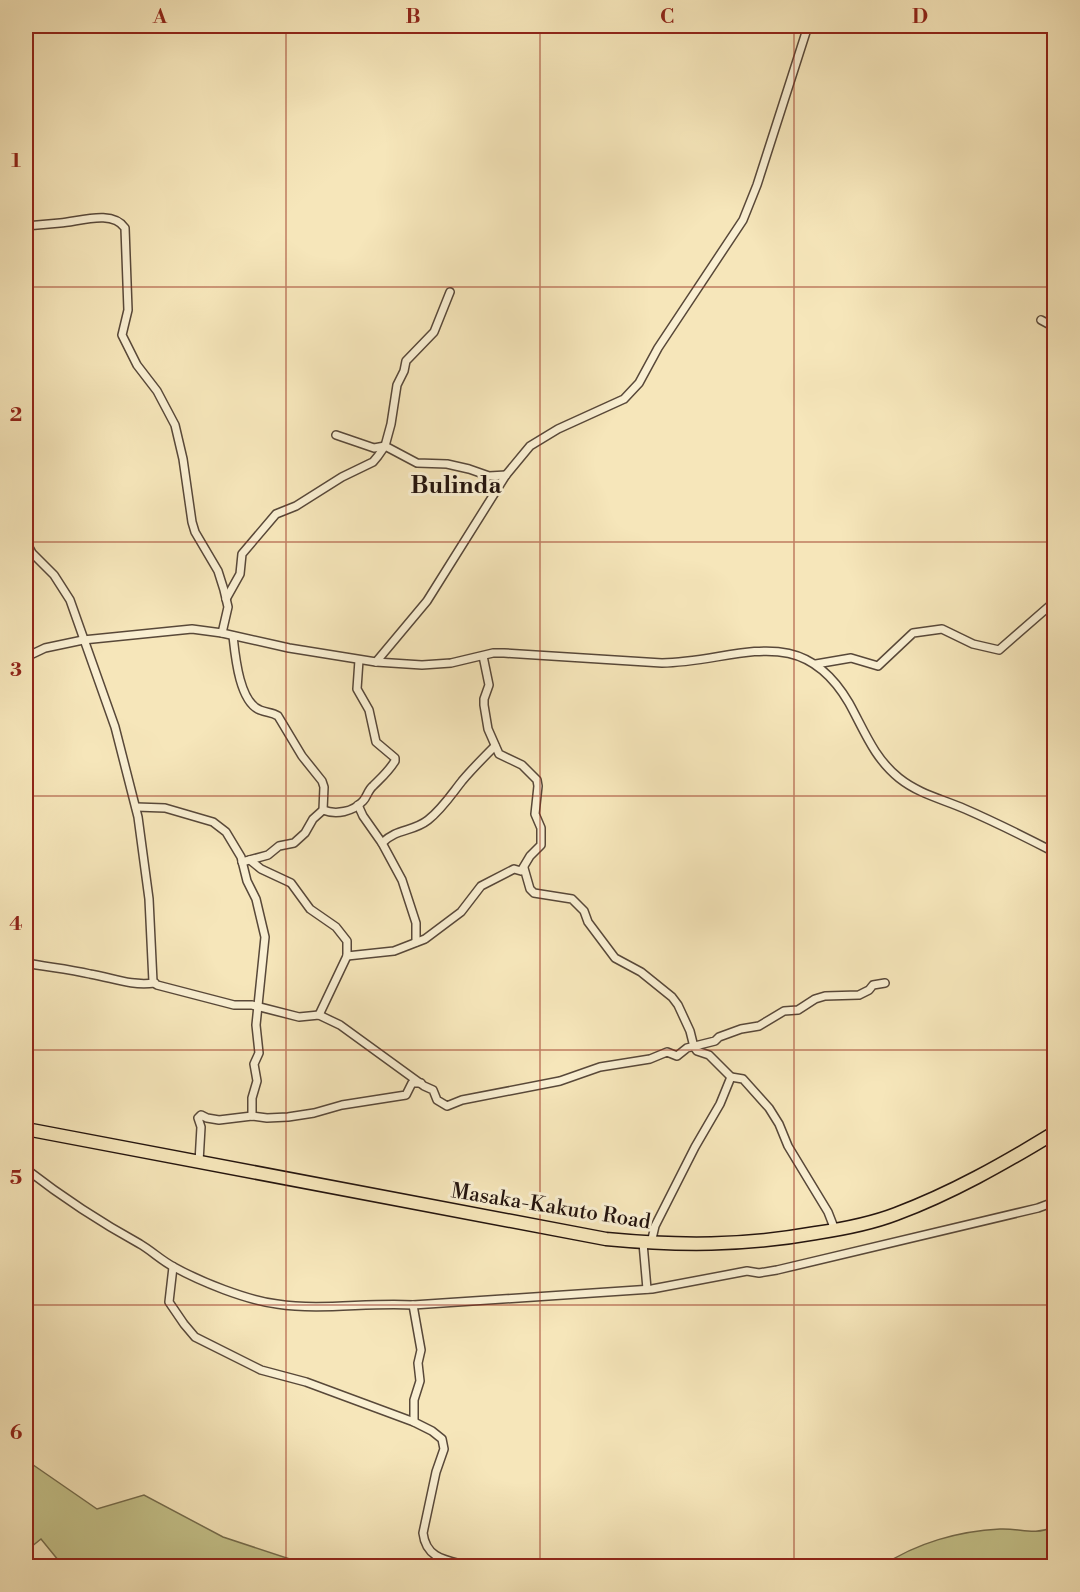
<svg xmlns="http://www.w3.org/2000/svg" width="1080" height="1592" font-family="'Libre Bodoni',serif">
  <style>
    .green { fill: #c4c28a; stroke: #746b4c; stroke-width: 1.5 }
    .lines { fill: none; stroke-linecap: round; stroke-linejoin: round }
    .street-casing { stroke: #584839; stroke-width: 10 }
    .highway-casing { stroke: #24140e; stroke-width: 15 }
    .street { stroke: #f9efd2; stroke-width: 7 }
    .highway { stroke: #f6e6ba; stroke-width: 12 }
    .grid { fill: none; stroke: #8f2418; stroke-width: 1.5; stroke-opacity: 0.55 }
    .labels { text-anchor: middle; stroke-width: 6; stroke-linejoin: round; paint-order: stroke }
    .street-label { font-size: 21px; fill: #24140e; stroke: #f9efd2 }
    .quarter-label { font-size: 24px; font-weight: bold; fill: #24140e; stroke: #f9efd2 }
    .neatline { fill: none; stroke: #8f2418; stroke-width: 2 }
    .grid-label { font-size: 20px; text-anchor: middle; font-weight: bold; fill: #8f2418 }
  </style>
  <rect width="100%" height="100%" fill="#f6e6ba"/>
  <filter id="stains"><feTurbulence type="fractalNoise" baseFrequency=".00333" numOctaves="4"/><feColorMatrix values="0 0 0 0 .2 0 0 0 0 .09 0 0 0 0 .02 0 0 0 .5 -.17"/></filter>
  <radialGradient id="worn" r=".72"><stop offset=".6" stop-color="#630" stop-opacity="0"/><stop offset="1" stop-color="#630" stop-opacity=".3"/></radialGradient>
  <!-- green -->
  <g class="green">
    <path d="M26,1460L97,1509L144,1495L223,1537L311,1566H63L41,1539L26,1551Z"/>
    <path d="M1054,1527V1566H882C916,1543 959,1531 1000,1529C1022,1528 1032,1536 1054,1527Z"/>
  </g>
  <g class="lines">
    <defs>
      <g id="street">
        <path d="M26,226C37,225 48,224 60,223C78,222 112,209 125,228L128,310L122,335L137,365L157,391L175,425L183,459L192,522L195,532L218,571L224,590L228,607L222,633"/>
        <path d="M1041,320L1054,327"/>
        <path d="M336,435L374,448L385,446L417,463L447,464L469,469L489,476L506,475"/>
        <path d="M26,542L32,553L54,575L70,600L115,727L138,817L149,899L153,982L157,985L234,1005H252L299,1017L319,1015L340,1025L424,1086L433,1090L437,1100L447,1106L462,1100L560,1081L600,1067L650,1059L667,1052L677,1056L687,1048L715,1041L719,1037L741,1029L759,1026L784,1011L798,1010L815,999L825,996L859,995L869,990L873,985L885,983"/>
        <path d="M226,599L240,574L242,554L276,514L296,506L342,477L373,462L378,456L385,446L391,424L397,385L404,371L406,361L434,332L450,292"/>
        <path d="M233,636C235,654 239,702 260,710C267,713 272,712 278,716L302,756L322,781L324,787L323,810L313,819L305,833L294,843L279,846L268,855L242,862"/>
        <path d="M26,657L45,648L83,640L192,629L222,633L289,648L376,662L422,665L451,663L493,653H504L662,663C736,662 800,619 849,703C864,730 874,758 899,778C919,794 942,799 965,809C995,822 1025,837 1054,852"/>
        <path d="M376,662L427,601L506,475L530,446L558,429L624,399L639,383L658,348L743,220L757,185L808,26"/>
        <path d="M816,664L851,658L878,666L913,633L942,629L973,644L999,650L1054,602"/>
        <path d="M358,805L363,816L382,843L402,880L416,923V942"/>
        <path d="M136,807L165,808L213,822L226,832L241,857L247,881L256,899L265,937L256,1025L259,1053L254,1064L257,1081L252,1098V1116"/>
        <path d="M323,810C336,815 353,812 363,801C367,797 368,790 373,786C382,777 388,772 395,761V758L376,742L369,710L357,689L359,660"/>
        <path d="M382,843C397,828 413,832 428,820C442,809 451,795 462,781C472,769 484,757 495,746"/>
        <path d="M250,860L261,869L291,883L310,909L336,927L347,941V956L319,1015"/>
        <path d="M524,868L530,889L534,893L572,899L584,911L588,922L615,958L641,972L672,997L678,1005L690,1031L694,1047L697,1051L709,1055L731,1077L743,1079L769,1108L779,1124L788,1146L828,1212L835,1230"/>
        <path d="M347,956L394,951L425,939L461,912L481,886L514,869L521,871L530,856L541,845V828L535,814L538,786L537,780L522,765L499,754L488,729L484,705V699L489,685L483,656"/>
        <path d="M26,963C47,967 69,969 90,974C114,978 129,986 155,983"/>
        <path d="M199,1162L201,1127L198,1118L201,1115L207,1118L219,1120L252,1116L267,1118L288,1117L314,1113L342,1105L406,1095L412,1083H421"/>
        <path d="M26,1169C62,1197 100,1222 140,1244C152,1251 162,1261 174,1267C201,1282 246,1300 277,1304C322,1311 368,1302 413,1305L652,1289L747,1271L759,1273L777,1270L1038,1208L1054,1202"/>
        <path d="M643,1243L647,1289"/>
        <path d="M651,1243L655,1226L695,1147L720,1104L731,1077"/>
        <path d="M173,1267L169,1302L184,1324L195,1337L261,1370L306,1382L414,1422L432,1431L442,1439L444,1449L436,1472L423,1533C426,1558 445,1560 465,1565"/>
        <path d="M413,1305L421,1350L418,1363L420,1381L414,1400V1422"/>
      </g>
      <path id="highway" d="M26,1129L606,1239C680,1246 743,1246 816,1233C843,1229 870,1224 896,1214C952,1193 1003,1164 1054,1133"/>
    </defs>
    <!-- street casing -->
    <use href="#street" class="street-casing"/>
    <!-- highway casing -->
    <use href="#highway" class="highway-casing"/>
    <!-- street -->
    <use href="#street" class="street"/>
    <!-- highway -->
    <use href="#highway" class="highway"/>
  </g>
  <!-- grid -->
  <path class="grid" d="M286,26V1566M540,26V1566M794,26V1566M26,287H1054M26,542H1054M26,796H1054M26,1050H1054M26,1305H1054"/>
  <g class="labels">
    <!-- street labels -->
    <g class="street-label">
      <text transform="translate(551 1206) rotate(9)" y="7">Masaka-Kakuto Road</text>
    </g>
    <!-- quarter labels -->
    <g class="quarter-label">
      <text x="456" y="493">Bulinda</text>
    </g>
  </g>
  <!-- margin -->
  <rect width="1080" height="1592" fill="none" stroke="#f6e6ba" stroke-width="66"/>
  <rect x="33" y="33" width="1014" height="1526" class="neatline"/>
  <g class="grid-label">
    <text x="160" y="23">A</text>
    <text x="413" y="23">B</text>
    <text x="667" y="23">C</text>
    <text x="920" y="23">D</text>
    <text x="16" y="167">1</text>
    <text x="16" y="421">2</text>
    <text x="16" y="676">3</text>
    <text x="16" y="930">4</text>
    <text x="16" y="1184">5</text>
    <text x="16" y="1439">6</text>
  </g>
  <rect width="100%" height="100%" filter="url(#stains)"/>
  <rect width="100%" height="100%" fill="url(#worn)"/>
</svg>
